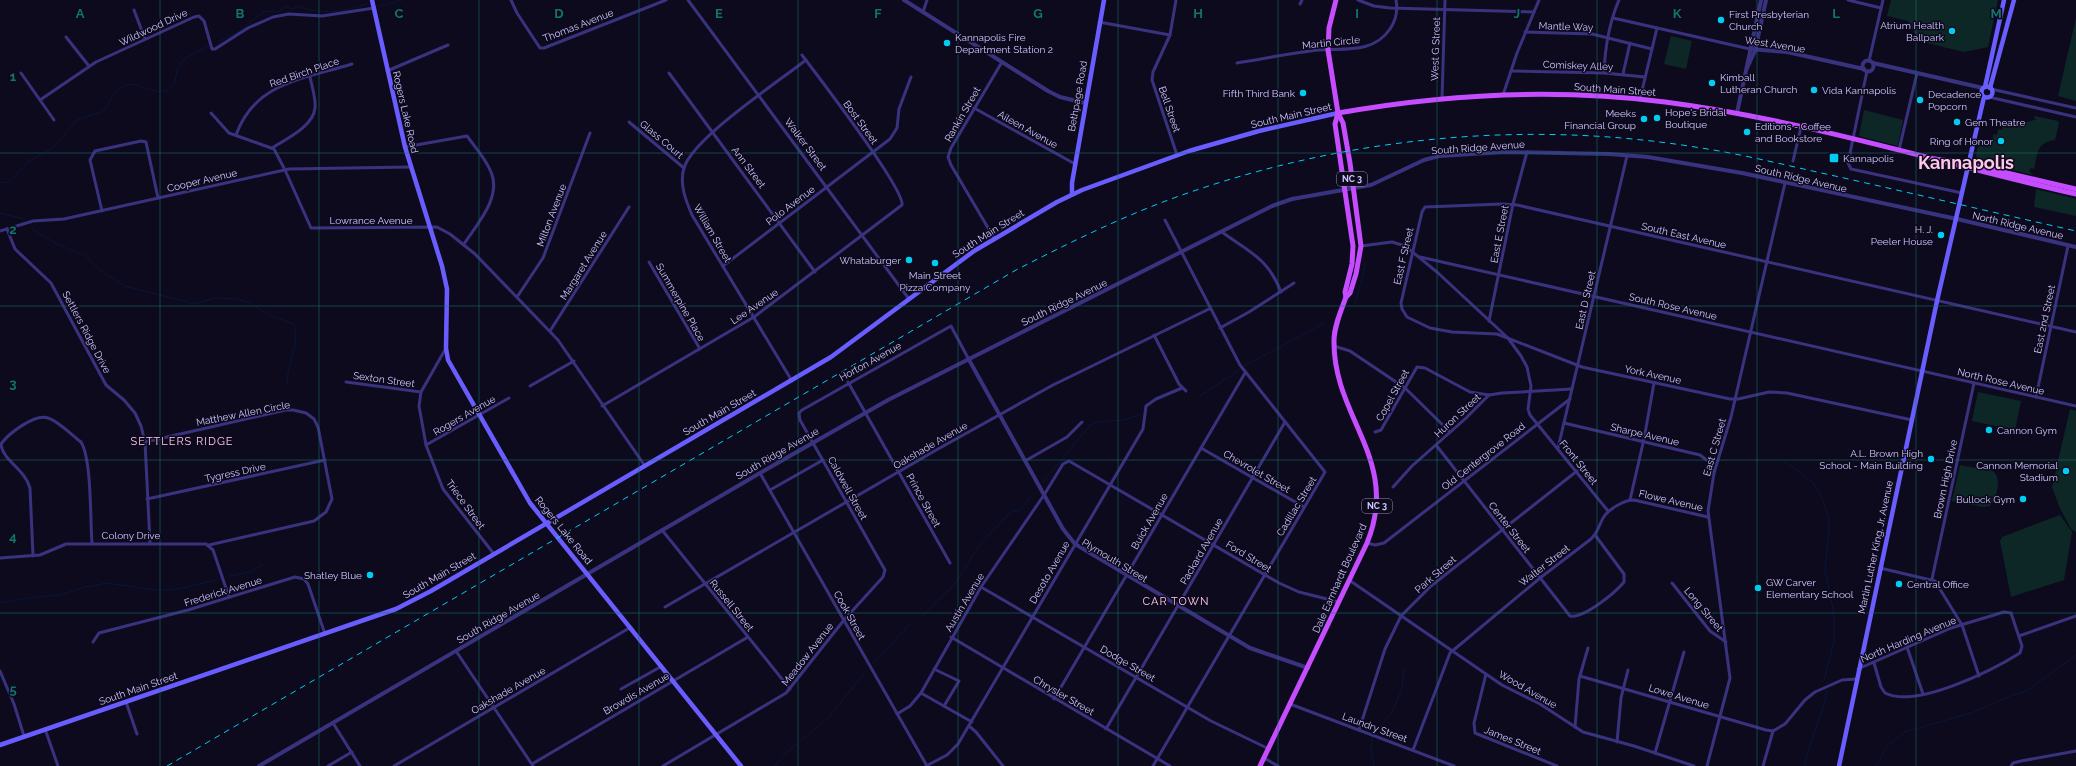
<svg xmlns="http://www.w3.org/2000/svg" width="2076" height="766" font-family="Raleway,sans-serif">
  <style>
    .green { fill: #0d2727 }
    .lines { fill: none; stroke-linecap: round; stroke-linejoin: round }
    .stream { stroke: #06163a; stroke-width: 1 }
    .minor { stroke: #39327f; stroke-width: 3 }
    .tertiary { stroke: #39327f; stroke-width: 4 }
    .secondary { stroke: #695dff; stroke-width: 4.5 }
    .primary { stroke: #c54dff; stroke-width: 5 }
    .rail { stroke: #00cdf1; stroke-width: 1; stroke-dasharray: 6 5; stroke-linecap: butt }
    .grid { fill: none; stroke: #0f766e; stroke-width: 1; stroke-opacity: 0.55 }
    .poi-dot { fill: #00cdf1; stroke: #0e0a1d; stroke-width: 1.5 }
    .labels { text-anchor: middle; stroke-width: 3; stroke-linejoin: round; paint-order: stroke }
    .shield { fill: #0e0a1d; stroke: #958ebb; stroke-width: 1 }
    .shield-label { font-size: 9px; font-weight: bold; fill: #cfc6ff }
    .poi-label { font-size: 10px; fill: #cfc6ff; stroke: #0e0a1d; text-anchor: start }
    .street-label { font-size: 10px; fill: #cfc6ff; stroke: #0e0a1d }
    .neighbourhood-label { font-size: 11px; letter-spacing: 1px; fill: #ffc8e8; stroke: #0e0a1d }
    .town-label { font-size: 18px; font-weight: bold; fill: #ffc8e8; stroke: #0e0a1d }
    .grid-label { font-size: 13px; text-anchor: middle; font-weight: bold; fill: #0f766e; stroke: #0e0a1d; stroke-width: 3; stroke-linejoin: round; paint-order: stroke }
  </style>
  <rect width="100%" height="100%" fill="#0e0a1d"/>
  <!-- green -->
  <g class="green">
    <path d="M1891,0H1998L1988,47L1964,52L1919,41L1908,21L1887,16Z"/>
    <path d="M2076,18V101L2058,96Z"/>
    <path d="M1671,36L1692,41L1686,69L1664,64Z"/>
    <path d="M1864,110L1903,120L1898,146L1859,136Z"/>
    <path d="M2035,116L2058,121L2059,123L2055,140C2037,143 2038,151 2034,169L2031,168L2029,171L2033,175L2009,169L1999,164L1981,162L1978,160L1976,155L1979,142L1989,145L1993,141V134L1997,135L1998,129L2002,130L2003,126L2008,128L2010,119C2018,123 2027,124 2036,119L2034,117Z"/>
    <path d="M2036,189L2076,199V216L2034,207Z"/>
    <path d="M1978,392L2021,401L2015,430L1972,421Z"/>
    <path d="M2070,409L2076,411V532L2071,529L2060,508L2052,487Z"/>
    <path d="M1960,465L1993,471C2002,478 1997,498 1990,506L1983,507L1952,501Z"/>
    <path d="M2060,515L2072,532L2064,580L2011,597L2000,541L2002,537Z"/>
  </g>
  <g class="lines">
    <!-- stream -->
    <g class="stream">
      <path d="M379,6L402,0"/>
      <path d="M220,41L238,32L265,11L278,12L285,6L291,9L299,6C321,16 345,11 367,4"/>
      <path d="M0,182L4,183L10,181L29,161L53,148L77,120L102,112L107,107L114,94L125,85L132,84L159,92L166,91L174,84L178,68L184,59L208,46"/>
      <path d="M0,213L24,219"/>
      <path d="M32,228L36,232L59,245L86,256L101,271L125,286L194,304L215,298L237,299L250,303L269,315L294,324C301,343 287,362 287,383"/>
      <path d="M1355,303L1363,275L1365,262"/>
      <path d="M1244,366L1325,323"/>
      <path d="M1200,396L1238,371"/>
      <path d="M1784,461L1801,473L1813,483L1820,493L1829,518V532L1825,569L1834,614V642L1824,680"/>
      <path d="M1042,483L1090,425L1099,422L1123,420L1139,415"/>
      <path d="M229,576L250,572L263,565"/>
      <path d="M0,603L36,597L60,595L85,587L107,583L156,590L178,589L216,580"/>
      <path d="M922,616L954,585L981,543L1012,511H1019L1033,493"/>
      <path d="M874,662L911,623"/>
      <path d="M1374,734L1392,712L1402,689L1404,667"/>
      <path d="M1372,737L1371,747L1374,766"/>
      <path d="M775,766L785,754L828,718L866,671"/>
      <path d="M1805,766C1808,739 1824,717 1827,690"/>
      <path d="M1876,766L1887,746L1905,732L1974,712L2010,696L2027,691L2076,655"/>
    </g>
    <!-- minor -->
    <g class="minor">
      <path d="M511,0L517,13L540,48H544L666,0"/>
      <path d="M688,0L909,299"/>
      <path d="M1176,0L1170,35L1153,72L1152,80L1177,155"/>
      <path d="M1358,0L1374,6L1390,8L1534,12"/>
      <path d="M1848,0L1881,8"/>
      <path d="M1300,4L1302,0"/>
      <path d="M134,10L145,39"/>
      <path d="M923,12L927,0"/>
      <path d="M1613,18L1750,49"/>
      <path d="M1099,22L1170,35"/>
      <path d="M1525,32L1592,34L1652,49"/>
      <path d="M66,37L89,66"/>
      <path d="M1869,61L1883,0"/>
      <path d="M1237,63C1263,59 1291,53 1318,50C1344,48 1373,54 1390,29C1396,20 1398,10 1396,0"/>
      <path d="M387,71L448,45"/>
      <path d="M1511,71L1604,73L1645,77"/>
      <path d="M1867,71L1848,163L1851,169L1962,193"/>
      <path d="M21,73L54,120"/>
      <path d="M669,73L815,272"/>
      <path d="M1604,73C1605,48 1609,23 1619,0"/>
      <path d="M1623,74L1630,43"/>
      <path d="M1991,89L2076,108"/>
      <path d="M1503,95L1517,53L1539,0"/>
      <path d="M1989,97L2076,117"/>
      <path d="M1442,99L1445,0"/>
      <path d="M1640,99L1657,28"/>
      <path d="M40,100L96,62L194,17L199,16L204,21L212,49H215L248,28L273,17L289,14L322,16L374,8"/>
      <path d="M974,108L1075,164"/>
      <path d="M211,113L229,133L274,149L285,170L311,228L437,227L450,234L475,254L558,340L645,466"/>
      <path d="M629,122L684,168"/>
      <path d="M236,135C255,82 304,79 352,64"/>
      <path d="M405,147L467,136C475,147 486,159 491,172C502,197 477,224 464,244"/>
      <path d="M272,148C286,139 313,127 315,108C316,98 312,87 310,77"/>
      <path d="M1899,150L1917,73"/>
      <path d="M1793,161L1801,127"/>
      <path d="M102,211L90,160L95,151L141,141L146,142L158,198"/>
      <path d="M7,229L15,249L51,283L106,385L124,400L135,413L141,426L145,442L150,543"/>
      <path d="M0,231L33,221L64,219L289,169L410,167"/>
      <path d="M1222,232C1249,252 1268,258 1281,292"/>
      <path d="M994,238L951,165L948,157L951,148L1002,62"/>
      <path d="M1361,246L1392,242L1405,246L1437,272L1508,338L1521,356L1527,367L1531,386L1528,409L1530,415L1608,511"/>
      <path d="M1420,257L2076,406"/>
      <path d="M649,262L700,349"/>
      <path d="M723,266L890,139L897,128L899,109L911,77"/>
      <path d="M517,297L543,258L590,133"/>
      <path d="M1489,321L1513,204L1527,152"/>
      <path d="M1220,328L1249,312L1294,283"/>
      <path d="M550,331L629,207"/>
      <path d="M1154,335L1179,384L1186,391"/>
      <path d="M1334,346L1350,351L1405,388L1450,432"/>
      <path d="M446,348L421,392L419,406L426,445L443,489L494,554"/>
      <path d="M792,381L692,215C686,201 679,184 684,168C693,138 778,82 806,60"/>
      <path d="M346,382L421,392"/>
      <path d="M848,382L950,563"/>
      <path d="M530,386L574,361"/>
      <path d="M2036,397L2068,246"/>
      <path d="M602,406L754,317L902,205C905,189 817,75 802,55"/>
      <path d="M1912,420L1787,393L1769,392L1738,399H1730L1582,367L1497,334L1452,332L1430,328L1407,317L1402,309L1401,303L1422,212L1425,207L1502,204L1517,205L2076,332"/>
      <path d="M1564,423L1700,455L1708,461L1714,473"/>
      <path d="M1375,432L1381,430L1417,367L1425,368L1470,392L1489,395"/>
      <path d="M145,442L286,410H293L306,413L314,419L318,427L332,499L326,512L314,521L209,545"/>
      <path d="M426,445L509,398"/>
      <path d="M1436,445L1570,616C1583,619 1615,593 1624,582V574L1595,535"/>
      <path d="M1201,448L1304,507"/>
      <path d="M1558,448L1627,156"/>
      <path d="M1025,461L1067,437L1082,422"/>
      <path d="M760,473L927,766"/>
      <path d="M1393,487L1412,466L1465,419L1489,395L1502,393L1572,389"/>
      <path d="M770,490L823,460"/>
      <path d="M147,499L325,460"/>
      <path d="M1630,500L1644,439L1654,383"/>
      <path d="M662,530L790,689"/>
      <path d="M1367,543L1375,545L1384,543L1570,399"/>
      <path d="M33,556L30,488C25,469 2,460 1,444C8,434 35,413 48,418C58,421 73,436 81,442C92,460 90,520 92,543"/>
      <path d="M0,558L40,555L66,544H206L213,550L229,597"/>
      <path d="M1880,568L1935,581L1962,625L1979,676"/>
      <path d="M1932,579L1974,383"/>
      <path d="M1349,580L1502,685L1540,704L1583,732L1634,746L1694,766"/>
      <path d="M1672,583L1710,631L1726,642"/>
      <path d="M981,587L1211,721L1269,749"/>
      <path d="M665,607L938,449L1053,385L1209,309"/>
      <path d="M2019,636L2076,616"/>
      <path d="M951,637L1170,766"/>
      <path d="M93,642L99,633L188,610L295,577L304,579L308,584L325,634"/>
      <path d="M1907,647L1923,694"/>
      <path d="M456,651L533,766"/>
      <path d="M934,669L959,681L944,706"/>
      <path d="M1858,669L1951,628L2004,612L2011,613L2022,646L2020,653C1993,670 1916,709 1885,693L1881,687L1874,663"/>
      <path d="M0,671L14,704L24,736"/>
      <path d="M1486,674L1474,723L1475,733L1557,766"/>
      <path d="M1580,676L1766,730L1773,731"/>
      <path d="M621,689L662,666"/>
      <path d="M921,693L972,722"/>
      <path d="M1054,699L1245,373"/>
      <path d="M126,702L137,734"/>
      <path d="M1290,704L1454,766"/>
      <path d="M897,714L910,706L921,693L981,587L1044,495L1063,464L1069,461L1279,583L1299,592L1339,602"/>
      <path d="M333,723L360,766"/>
      <path d="M969,726L976,732L1003,766"/>
      <path d="M1575,727L1579,679L1588,648"/>
      <path d="M45,729L58,766"/>
      <path d="M1106,729L1285,422"/>
      <path d="M1359,730L1385,649L1401,616L1431,586L1577,471"/>
      <path d="M1617,742L1621,698L1628,670"/>
      <path d="M1413,750L1450,653L1540,578L1591,539C1604,526 1596,517 1618,505C1623,502 1628,500 1634,500L1708,517"/>
      <path d="M1655,753L1684,652"/>
      <path d="M1264,758L1278,766"/>
      <path d="M532,764L748,637"/>
      <path d="M328,766L352,752"/>
      <path d="M394,766L631,627"/>
      <path d="M663,766L786,693L844,620L883,577L885,570L881,563L800,420L799,413L802,410L951,326L968,358"/>
      <path d="M926,766L947,755L958,744L1143,429L1146,406L1156,399L1182,388"/>
      <path d="M1153,766L1325,472L1240,365L1165,220"/>
      <path d="M1707,766L1730,678L1708,511L1714,473L1731,417L1785,183"/>
      <path d="M1763,766L1773,731L1785,724L1805,700L1815,692L1842,680L1856,679"/>
      <path d="M2011,766L2013,763L2021,761L2076,751"/>
    </g>
    <!-- tertiary -->
    <g class="tertiary">
      <path d="M904,0L1048,91L1060,97L1085,103"/>
      <path d="M1750,49L1787,52L1864,69"/>
      <circle cx="1868" cy="66" r="5.5"/>
      <path d="M1873,63L1983,88"/>
      <path d="M1747,68L1755,51L1766,0"/>
      <path d="M1737,113L1761,0"/>
      <path d="M968,358L1063,529L1075,544L1250,648L1308,668"/>
      <path d="M259,766L760,473L888,400L1272,206L1292,199L1371,185L1424,160L1439,156L1505,152L1609,154L1648,157L1742,173L1957,219L2076,247"/>
    </g>
    <!-- secondary -->
    <g class="secondary">
      <path d="M372,0L405,147L442,266L447,289L446,348L448,360L530,503L741,766"/>
      <circle cx="1987" cy="92" r="5.5"/>
      <path d="M1985,87L2004,0"/>
      <path d="M1990,88L2014,0"/>
      <path d="M1072,194V183L1104,0"/>
      <path d="M0,745L396,609L431,591L831,357L974,251L1057,202L1082,190L1189,151L1259,131L1338,113"/>
      <path d="M1839,766L1937,301L1984,97"/>
    </g>
    <!-- primary -->
    <g class="primary">
      <path d="M1336,0L1329,28L1328,50L1338,113L1343,123L1350,163L1361,246L1356,274L1350,293L1346,297"/>
      <path d="M1338,113C1445,94 1556,88 1665,102C1805,120 1939,163 2076,194"/>
      <path d="M1935,159L1964,163L2076,189"/>
      <path d="M1260,766L1367,543C1401,460 1333,418 1334,341C1334,326 1341,311 1346,297L1345,292L1352,264L1353,246L1335,124L1338,113"/>
    </g>
    <!-- rail -->
    <path class="rail" d="M167,766L1016,270C1067,244 1117,219 1171,199C1337,138 1521,119 1695,147C1742,154 1789,166 1835,176C1915,194 1996,213 2076,231"/>
  </g>
  <!-- grid -->
  <path class="grid" d="M160,0V766M319,0V766M479,0V766M639,0V766M798,0V766M958,0V766M1118,0V766M1278,0V766M1437,0V766M1597,0V766M1757,0V766M1916,0V766M0,153H2076M0,306H2076M0,460H2076M0,613H2076"/>
  <!-- markers -->
  <g class="poi-dot">
    <circle cx="1721" cy="20" r="4"/>
    <circle cx="1952" cy="31" r="4"/>
    <circle cx="947" cy="43" r="4"/>
    <circle cx="1712" cy="83" r="4"/>
    <circle cx="1814" cy="90" r="4"/>
    <circle cx="1303" cy="93" r="4"/>
    <circle cx="1920" cy="100" r="4"/>
    <circle cx="1657" cy="118" r="4"/>
    <circle cx="1644" cy="119" r="4"/>
    <circle cx="1957" cy="122" r="4"/>
    <circle cx="1747" cy="132" r="4"/>
    <circle cx="2001" cy="141" r="4"/>
    <rect x="1829" y="153" width="10" height="10" rx="2"/>
    <circle cx="1941" cy="235" r="4"/>
    <circle cx="909" cy="260" r="4"/>
    <circle cx="935" cy="263" r="4"/>
    <circle cx="1989" cy="430" r="4"/>
    <circle cx="1931" cy="459" r="4"/>
    <circle cx="2066" cy="471" r="4"/>
    <circle cx="2023" cy="499" r="4"/>
    <circle cx="370" cy="575" r="4"/>
    <circle cx="1899" cy="584" r="4"/>
    <circle cx="1758" cy="588" r="4"/>
  </g>
  <g class="labels">
    <!-- shield labels -->
    <g class="shield">
      <rect x="1337" y="172" width="30" height="14" rx="3"/>
      <rect x="1362" y="499" width="30" height="14" rx="3"/>
    </g>
    <g class="shield-label">
      <text x="1352" y="182">NC 3</text>
      <text x="1377" y="509">NC 3</text>
    </g>
    <!-- poi labels -->
    <g class="poi-label">
      <text x="1729" y="18">First Presbyterian<tspan x="1729" dy="12">Church</tspan></text>
      <text x="1944" y="29" text-anchor="end">Atrium Health<tspan x="1944" dy="12">Ballpark</tspan></text>
      <text x="955" y="41">Kannapolis Fire<tspan x="955" dy="12">Department Station 2</tspan></text>
      <text x="1720" y="81">Kimball<tspan x="1720" dy="12">Lutheran Church</tspan></text>
      <text x="1822" y="94">Vida Kannapolis</text>
      <text x="1295" y="97" text-anchor="end">Fifth Third Bank</text>
      <text x="1928" y="98">Decadence<tspan x="1928" dy="12">Popcorn</tspan></text>
      <text x="1665" y="116">Hope's Bridal<tspan x="1665" dy="12">Boutique</tspan></text>
      <text x="1636" y="117" text-anchor="end">Meeks<tspan x="1636" dy="12">Financial Group</tspan></text>
      <text x="1965" y="126">Gem Theatre</text>
      <text x="1755" y="130">Editions - Coffee<tspan x="1755" dy="12">and Bookstore</tspan></text>
      <text x="1993" y="145" text-anchor="end">Ring of Honor</text>
      <text x="1843" y="162">Kannapolis</text>
      <text x="1933" y="233" text-anchor="end">H. J.<tspan x="1933" dy="12">Peeler House</tspan></text>
      <text x="901" y="264" text-anchor="end">Whataburger</text>
      <text x="935" y="279" text-anchor="middle">Main Street<tspan x="935" dy="12">Pizza Company</tspan></text>
      <text x="1997" y="434">Cannon Gym</text>
      <text x="1923" y="457" text-anchor="end">A.L. Brown High<tspan x="1923" dy="12">School - Main Building</tspan></text>
      <text x="2058" y="469" text-anchor="end">Cannon Memorial<tspan x="2058" dy="12">Stadium</tspan></text>
      <text x="2015" y="503" text-anchor="end">Bullock Gym</text>
      <text x="362" y="579" text-anchor="end">Shatley Blue</text>
      <text x="1766" y="586">GW Carver<tspan x="1766" dy="12">Elementary School</tspan></text>
      <text x="1907" y="588">Central Office</text>
    </g>
    <!-- street labels -->
    <g class="street-label">
      <text transform="translate(578 25) rotate(-21)" y="4">Thomas Avenue</text>
      <text transform="translate(1566 26) rotate(2)" y="4">Mantle Way</text>
      <text transform="translate(153 27) rotate(-25)" y="4">Wildwood Drive</text>
      <text transform="translate(1331 42) rotate(-6)" y="4">Martin Circle</text>
      <text transform="translate(1775 44) rotate(9)" y="4">West Avenue</text>
      <text transform="translate(1435 49) rotate(-88)" y="4">West G Street</text>
      <text transform="translate(1578 65) rotate(2)" y="4">Comiskey Alley</text>
      <text transform="translate(304 72) rotate(-19)" y="4">Red Birch Place</text>
      <text transform="translate(1615 89) rotate(4)" y="4">South Main Street</text>
      <text transform="translate(1077 96) rotate(-80)" y="4">Bethpage Road</text>
      <text transform="translate(1170 109) rotate(71)" y="4">Bell Street</text>
      <text transform="translate(406 112) rotate(77)" y="4">Rogers Lake Road</text>
      <text transform="translate(962 114) rotate(-60)" y="4">Rankin Street</text>
      <text transform="translate(1291 115) rotate(-13)" y="4">South Main Street</text>
      <text transform="translate(861 122) rotate(54)" y="4">Bost Street</text>
      <text transform="translate(1028 129) rotate(29)" y="4">Aileen Avenue</text>
      <text transform="translate(662 139) rotate(40)" y="4">Glass Court</text>
      <text transform="translate(806 144) rotate(53)" y="4">Walker Street</text>
      <text transform="translate(1478 147) rotate(-4)" y="4">South Ridge Avenue</text>
      <text transform="translate(749 167) rotate(53)" y="4">Ann Street</text>
      <text transform="translate(1801 178) rotate(13)" y="4">South Ridge Avenue</text>
      <text transform="translate(202 180) rotate(-13)" y="4">Cooper Avenue</text>
      <text transform="translate(790 205) rotate(-37)" y="4">Polo Avenue</text>
      <text transform="translate(551 215) rotate(-69)" y="4">Milton Avenue</text>
      <text x="371" y="224">Lowrance Avenue</text>
      <text transform="translate(2018 225) rotate(13)" y="4">North Ridge Avenue</text>
      <text transform="translate(713 233) rotate(60)" y="4">William Street</text>
      <text transform="translate(988 233) rotate(-32)" y="4">South Main Street</text>
      <text transform="translate(1499 234) rotate(-79)" y="4">East E Street</text>
      <text transform="translate(1684 235) rotate(13)" y="4">South East Avenue</text>
      <text transform="translate(1403 256) rotate(-77)" y="4">East F Street</text>
      <text transform="translate(583 265) rotate(-58)" y="4">Margaret Avenue</text>
      <text transform="translate(1585 300) rotate(-77)" y="4">East D Street</text>
      <text transform="translate(681 302) rotate(60)" y="4">Summerpine Place</text>
      <text transform="translate(1064 302) rotate(-26)" y="4">South Ridge Avenue</text>
      <text transform="translate(754 306) rotate(-34)" y="4">Lee Avenue</text>
      <text transform="translate(1673 306) rotate(13)" y="4">South Rose Avenue</text>
      <text transform="translate(2044 319) rotate(-78)" y="4">East 2nd Street</text>
      <text transform="translate(87 332) rotate(62)" y="4">Settlers Ridge Drive</text>
      <text transform="translate(870 361) rotate(-29)" y="4">Horton Avenue</text>
      <text transform="translate(1653 374) rotate(12)" y="4">York Avenue</text>
      <text transform="translate(384 379) rotate(8)" y="4">Sexton Street</text>
      <text transform="translate(2001 381) rotate(13)" y="4">North Rose Avenue</text>
      <text transform="translate(1392 395) rotate(-61)" y="4">Copel Street</text>
      <text transform="translate(719 412) rotate(-30)" y="4">South Main Street</text>
      <text transform="translate(243 413) rotate(-11)" y="4">Matthew Allen Circle</text>
      <text transform="translate(464 415) rotate(-30)" y="4">Rogers Avenue</text>
      <text transform="translate(1457 415) rotate(-43)" y="4">Huron Street</text>
      <text transform="translate(1645 434) rotate(13)" y="4">Sharpe Avenue</text>
      <text transform="translate(930 445) rotate(-30)" y="4">Oakshade Avenue</text>
      <text transform="translate(1714 447) rotate(-74)" y="4">East C Street</text>
      <text transform="translate(777 453) rotate(-30)" y="4">South Ridge Avenue</text>
      <text transform="translate(1483 456) rotate(-38)" y="4">Old Centergrove Road</text>
      <text transform="translate(1579 462) rotate(51)" y="4">Front Street</text>
      <text transform="translate(1257 471) rotate(30)" y="4">Chevrolet Street</text>
      <text transform="translate(235 472) rotate(-12)" y="4">Tygress Drive</text>
      <text transform="translate(1945 479) rotate(-78)" y="4">Brown High Drive</text>
      <text transform="translate(848 488) rotate(61)" y="4">Caldwell Street</text>
      <text transform="translate(924 500) rotate(61)" y="4">Prince Street</text>
      <text transform="translate(1671 500) rotate(13)" y="4">Flowe Avenue</text>
      <text transform="translate(466 504) rotate(54)" y="4">Triece Street</text>
      <text transform="translate(1296 506) rotate(-59)" y="4">Cadillac Street</text>
      <text transform="translate(1149 521) rotate(-60)" y="4">Buick Avenue</text>
      <text transform="translate(1510 527) rotate(52)" y="4">Center Street</text>
      <text transform="translate(564 530) rotate(51)" y="4">Rogers Lake Road</text>
      <text x="131" y="539">Colony Drive</text>
      <text transform="translate(1875 547) rotate(-78)" y="4">Martin Luther King, Jr. Avenue</text>
      <text transform="translate(1201 551) rotate(-60)" y="4">Packard Avenue</text>
      <text transform="translate(1249 556) rotate(31)" y="4">Ford Street</text>
      <text transform="translate(1115 560) rotate(31)" y="4">Plymouth Street</text>
      <text transform="translate(1544 565) rotate(-38)" y="4">Walter Street</text>
      <text transform="translate(1049 572) rotate(-60)" y="4">Desoto Avenue</text>
      <text transform="translate(1435 574) rotate(-41)" y="4">Park Street</text>
      <text transform="translate(439 575) rotate(-30)" y="4">South Main Street</text>
      <text transform="translate(1339 578) rotate(-66)" y="4">Dale Earnhardt Boulevard</text>
      <text transform="translate(223 591) rotate(-17)" y="4">Frederick Avenue</text>
      <text transform="translate(964 602) rotate(-59)" y="4">Austin Avenue</text>
      <text transform="translate(732 605) rotate(51)" y="4">Russell Street</text>
      <text transform="translate(1704 609) rotate(50)" y="4">Long Street</text>
      <text transform="translate(850 615) rotate(61)" y="4">Cook Street</text>
      <text transform="translate(498 617) rotate(-30)" y="4">South Ridge Avenue</text>
      <text transform="translate(1908 639) rotate(-23)" y="4">North Harding Avenue</text>
      <text transform="translate(807 654) rotate(-52)" y="4">Meadow Avenue</text>
      <text transform="translate(1128 663) rotate(30)" y="4">Dodge Street</text>
      <text transform="translate(138 688) rotate(-19)" y="4">South Main Street</text>
      <text transform="translate(1528 689) rotate(30)" y="4">Wood Avenue</text>
      <text transform="translate(508 690) rotate(-30)" y="4">Oakshade Avenue</text>
      <text transform="translate(636 693) rotate(-30)" y="4">Browdis Avenue</text>
      <text transform="translate(1064 695) rotate(30)" y="4">Chrysler Street</text>
      <text transform="translate(1679 696) rotate(17)" y="4">Lowe Avenue</text>
      <text transform="translate(1375 727) rotate(20)" y="4">Laundry Street</text>
      <text transform="translate(1513 740) rotate(22)" y="4">James Street</text>
    </g>
    <!-- neighbourhood labels -->
    <g class="neighbourhood-label">
      <text x="182" y="445">SETTLERS RIDGE</text>
      <text x="1176" y="605">CAR TOWN</text>
    </g>
    <!-- town labels -->
    <g class="town-label">
      <text x="1966" y="169">Kannapolis</text>
    </g>
  </g>
  <g class="grid-label">
    <text x="80" y="18">A</text>
    <text x="240" y="18">B</text>
    <text x="399" y="18">C</text>
    <text x="559" y="18">D</text>
    <text x="719" y="18">E</text>
    <text x="878" y="18">F</text>
    <text x="1038" y="18">G</text>
    <text x="1198" y="18">H</text>
    <text x="1357" y="18">I</text>
    <text x="1517" y="18">J</text>
    <text x="1677" y="18">K</text>
    <text x="1836" y="18">L</text>
    <text x="1996" y="18">M</text>
    <text x="13" y="81">1</text>
    <text x="13" y="234">2</text>
    <text x="13" y="388">3</text>
    <text x="13" y="541">4</text>
    <text x="13" y="694">5</text>
  </g>
</svg>
